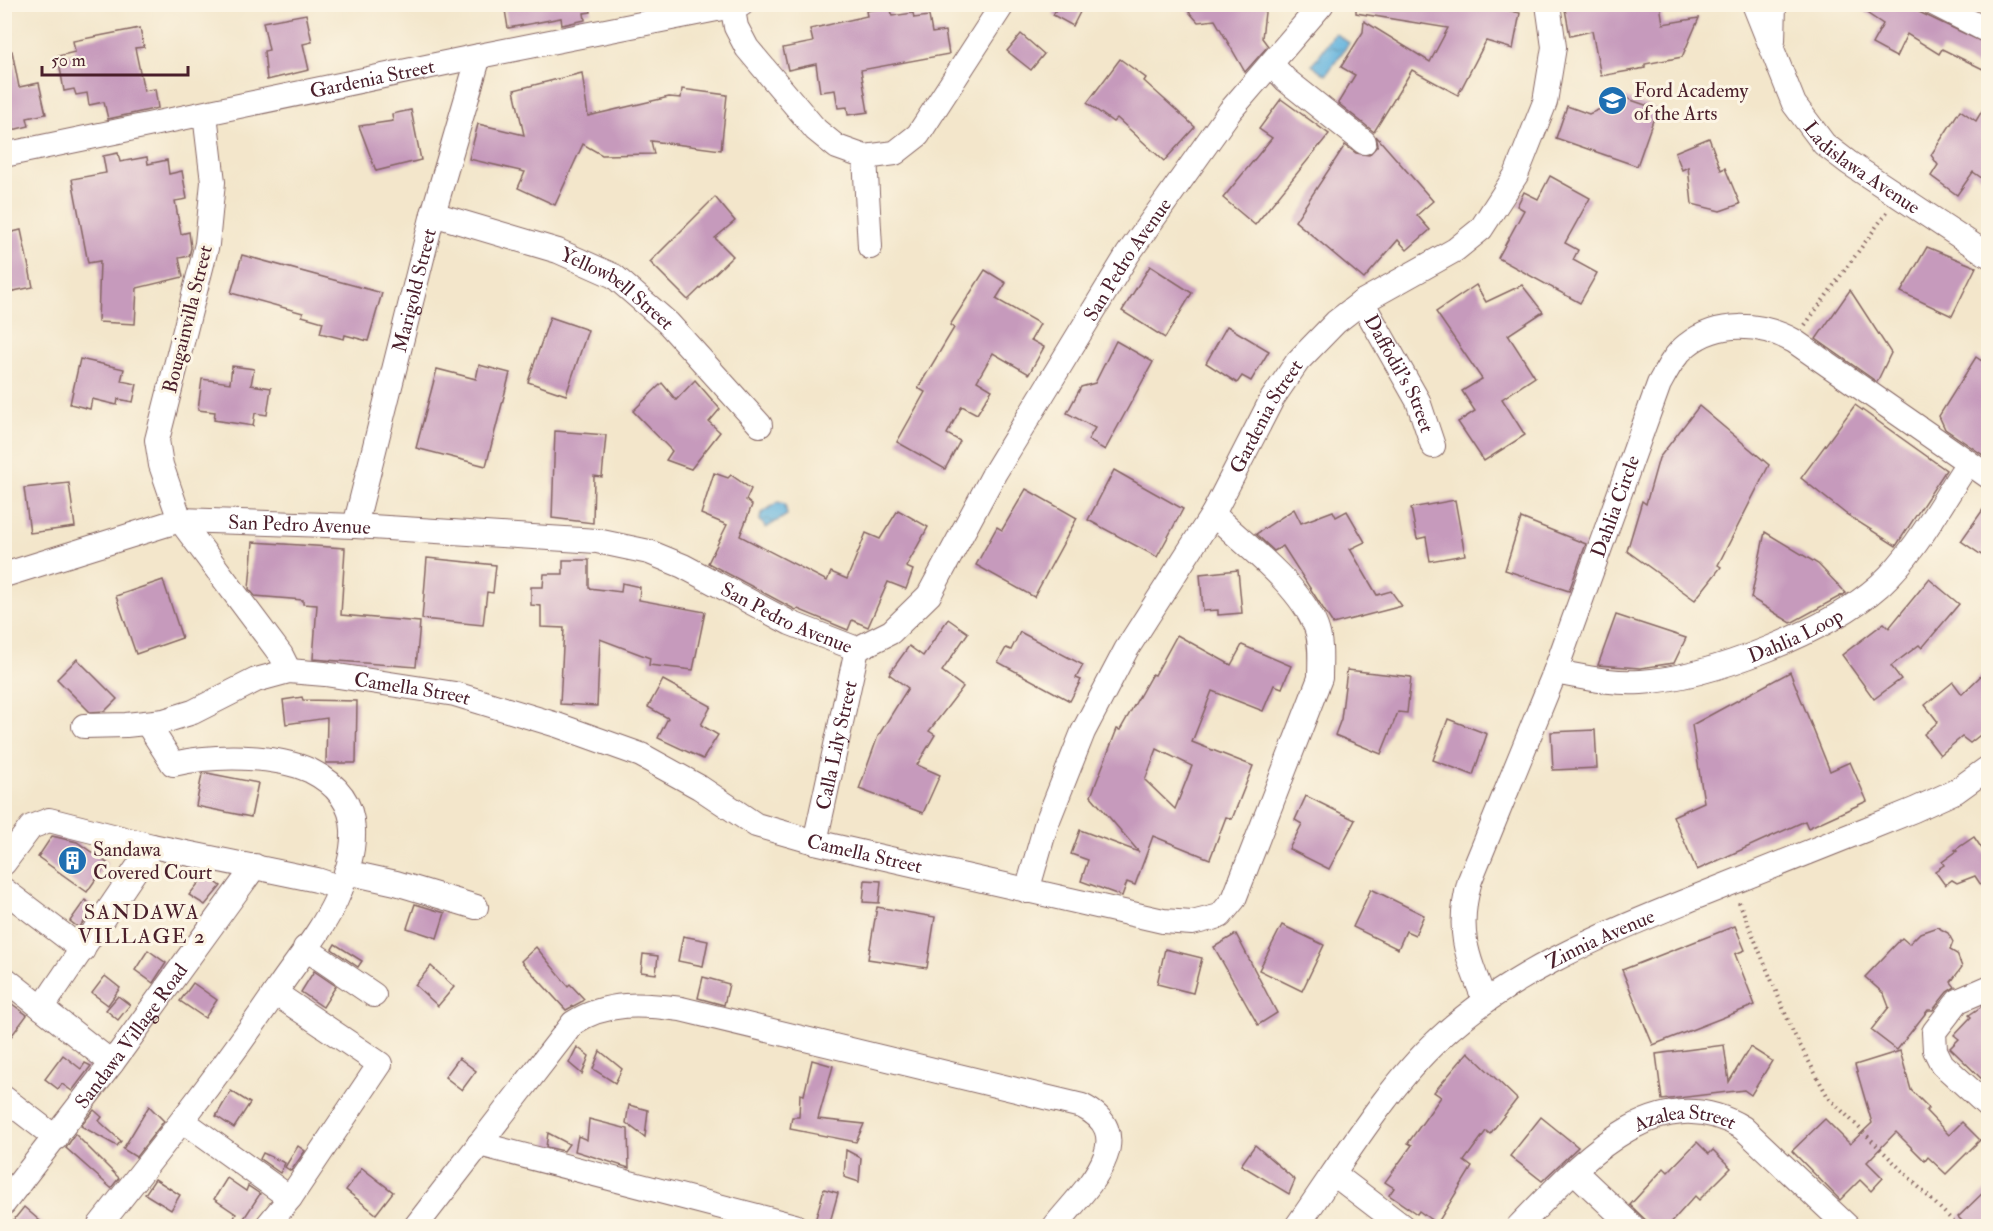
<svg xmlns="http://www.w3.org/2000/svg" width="1993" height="1231" font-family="'IM FELL Double Pica',serif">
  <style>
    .water { fill: url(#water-ripples); stroke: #566a84; stroke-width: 1.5 }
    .building { fill: #c69abc; fill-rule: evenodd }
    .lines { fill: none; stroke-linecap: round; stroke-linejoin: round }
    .minor-casing { stroke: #856563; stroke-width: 26 }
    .path { stroke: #856563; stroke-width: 4; stroke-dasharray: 1.5 4.5; stroke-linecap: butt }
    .minor { stroke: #fff; stroke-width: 24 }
    .labels { text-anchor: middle; stroke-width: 6; stroke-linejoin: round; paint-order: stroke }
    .street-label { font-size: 20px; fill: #4a1f2b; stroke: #fcf5e5 }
    .poi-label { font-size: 20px; fill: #4a1f2b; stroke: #fcf5e5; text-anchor: start }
    .neighbourhood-label { font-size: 21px; letter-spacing: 1.5px; fill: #4a1f2b; stroke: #fcf5e5 }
  </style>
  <defs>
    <pattern id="water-ripples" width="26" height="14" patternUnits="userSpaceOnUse" patternTransform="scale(1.5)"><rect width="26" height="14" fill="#63b4de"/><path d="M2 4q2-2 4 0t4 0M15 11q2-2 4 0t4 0" fill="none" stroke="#5492b4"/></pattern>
  </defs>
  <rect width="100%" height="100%" fill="#fcf5e5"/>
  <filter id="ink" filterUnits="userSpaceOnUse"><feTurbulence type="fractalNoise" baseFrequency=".0167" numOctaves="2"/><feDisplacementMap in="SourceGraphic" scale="12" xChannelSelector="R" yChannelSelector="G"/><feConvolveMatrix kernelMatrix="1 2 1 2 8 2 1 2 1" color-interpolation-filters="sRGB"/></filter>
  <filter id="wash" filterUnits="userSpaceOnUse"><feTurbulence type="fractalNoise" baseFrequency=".008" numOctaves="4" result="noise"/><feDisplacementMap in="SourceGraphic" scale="24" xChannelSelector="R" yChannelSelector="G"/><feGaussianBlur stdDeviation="1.35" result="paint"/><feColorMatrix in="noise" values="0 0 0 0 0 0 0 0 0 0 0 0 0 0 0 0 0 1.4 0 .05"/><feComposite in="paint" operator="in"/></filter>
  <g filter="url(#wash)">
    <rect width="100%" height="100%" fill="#f3e6cb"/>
    <!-- water -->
    <g class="water">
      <path d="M1335,33L1349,43L1326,75L1312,65Z"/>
      <path d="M778,502L785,504L787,515L766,528L760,520L761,514Z"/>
    </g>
    <g id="blocks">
      <!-- building -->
      <g class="building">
        <path d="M504,4H590L591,12L584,13L585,20L562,25L561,18L508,28Z"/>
        <path d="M1059,4H1084L1073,26L1053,15Z"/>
        <path d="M1182,4H1266L1262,38L1268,46L1245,72L1215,20L1198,22Z"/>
        <path d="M1356,4H1481L1520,13L1513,49L1486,41L1458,95L1412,70L1374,132L1338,103L1355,75L1341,67L1363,32L1364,21L1430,62L1448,28L1356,13Z"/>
        <path d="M1564,4H1660L1663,24L1699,18L1682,57L1645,64V68L1601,76L1592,31L1570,36Z"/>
        <path d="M1853,4H1921L1919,12L1989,45V72L1942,49L1939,54L1907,34L1896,57L1872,44L1883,24Z"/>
        <path d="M891,7L892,16L913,13L914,18L929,16L932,33L945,31L949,54L861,70L868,112L848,115L847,107L838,108L835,90L820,92L816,64L788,70L783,48L813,42L810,29L867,16L866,11Z"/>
        <path d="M306,14L312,42L303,44L309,70L267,80L264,51L269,50L263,22Z"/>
        <path d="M140,28L144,47L135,48L144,91L155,89L158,108L108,119L104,102L89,105L87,93L76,95L74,89L64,91L58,56L75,52L73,41Z"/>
        <path d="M1021,34L1044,54L1031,70L1007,51Z"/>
        <path d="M4,51H12L19,87L39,83L46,114L27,118L29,126L4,132Z"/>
        <path d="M1120,59L1146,78L1144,81L1195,127L1164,161L1117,118L1113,122L1087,103Z"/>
        <path d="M582,73L588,116L669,97L681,98L682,89L727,95L721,150L651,141L654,154L602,155L583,144L555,205L518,188L525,172L469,159L478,124L524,135L514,90Z"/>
        <path d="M1625,98L1657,109L1637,166L1556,138L1567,106L1589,114Z"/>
        <path d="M1281,99L1329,134L1255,225L1223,198L1272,138L1259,129Z"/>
        <path d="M1989,99V183L1973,172L1957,195L1931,176L1938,165L1931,155L1960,110L1976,121Z"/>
        <path d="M411,110L421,160L376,171L359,126L393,121L392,114Z"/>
        <path d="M1376,136L1433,201L1417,215L1430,230L1407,250L1398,240L1364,279L1295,221L1345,145L1356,153L1369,155L1378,145Z"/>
        <path d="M1709,138L1721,170L1725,168L1740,204L1720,211L1692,204L1688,167L1682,170L1675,152Z"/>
        <path d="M118,153L120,162L147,157L148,164L167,160L169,174L182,171L187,199L175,201L181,234L189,232L191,248L189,256L179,258L183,277L137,288L135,324L98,322L100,261L88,263L72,179L106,173L103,156Z"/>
        <path d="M1550,176L1590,198L1565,243L1578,250L1573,260L1597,273L1580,303L1498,258L1524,210L1517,206L1524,192L1538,199Z"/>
        <path d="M715,197L735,221L715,238L733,256L688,300L650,262Z"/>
        <path d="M21,230L33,287L4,293V234Z"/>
        <path d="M1927,247L1976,267L1952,316L1901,292Z"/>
        <path d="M242,255L382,293L368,341L345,335L344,339L320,333L323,322L302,316L303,313L231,293Z"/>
        <path d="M1150,266L1192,293L1165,338L1122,311Z"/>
        <path d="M985,270L1006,283L996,299L1040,324L1031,340L1044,347L1029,374L993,353L977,381L992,390L977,414L962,406L947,434L960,441L945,469L897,442L925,392L918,388L954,328L950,325Z"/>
        <path d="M1476,285L1486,302L1522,285L1543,312L1508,335L1535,377L1502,399L1525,435L1484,461L1458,422L1475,411L1462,391L1482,379L1436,312Z"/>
        <path d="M1850,290L1891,353L1877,382L1816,339Z"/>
        <path d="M550,317L588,330L566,395L528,382Z"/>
        <path d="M1227,326L1269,351L1251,381L1242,376L1237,383L1206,363Z"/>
        <path d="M1116,341L1153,362L1105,450L1088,440L1095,428L1067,413L1081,387L1095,383Z"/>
        <path d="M1976,357L1989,366V459L1945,429L1939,416Z"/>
        <path d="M80,359L124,369L121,381L137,384L133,402L118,399L117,405L92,399L90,409L70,404Z"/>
        <path d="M479,365L510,373L486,466L416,448L437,369L476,379Z"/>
        <path d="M232,366L254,369L251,385L271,388L267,415L255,413L253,426L214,420L215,412L198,410L202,379L230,383Z"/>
        <path d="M695,380L720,409L709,422L720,432L691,469L666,460L672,451L633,411L662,383L676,400Z"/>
        <path d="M1855,405L1946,470L1896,546L1846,514L1801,478Z"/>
        <path d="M1699,406L1769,465L1718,565L1721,567L1695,600L1627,551L1642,501L1646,504L1659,458Z"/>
        <path d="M555,431L606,435L602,477L594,476L593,523L552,518Z"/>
        <path d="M1114,470L1183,509L1157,557L1088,520Z"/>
        <path d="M714,473L728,478L731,475L751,489L746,500L752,505L740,536L827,581L831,572L847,579L866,533L880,539L898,510L928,527L906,567L913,570L906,589L888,582L868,627L852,620L848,630L798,609L796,610L708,563L727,525L701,514Z"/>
        <path d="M69,483L75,527L30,533L24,488Z"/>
        <path d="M1026,489L1077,518L1034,597L976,565L997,527L1002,530Z"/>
        <path d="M1455,500L1465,555L1430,561L1426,537L1417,539L1411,508Z"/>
        <path d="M1989,501V560L1961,541Z"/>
        <path d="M1294,509L1301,523L1333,511L1336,517L1347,511L1365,542L1350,549L1377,595L1391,591L1402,606L1333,624L1283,546L1274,551L1256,534Z"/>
        <path d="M1521,518L1586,544L1569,591L1505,570Z"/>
        <path d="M1765,532L1818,564L1846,593L1791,623L1751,598Z"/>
        <path d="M253,542L345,548L341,615L420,622L416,667L313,659L317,605L303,604V600L255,596L249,589Z"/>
        <path d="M427,558L496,565L493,593L487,592L483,625L422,619Z"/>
        <path d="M563,560H589V588L621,592L622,583L640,587L639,600L705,612L693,670L649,665L650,658L600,639L597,706L560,704L564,628L541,627V606L531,605V587H543L544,574H563Z"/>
        <path d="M1238,570L1242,613L1218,615V610L1203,611L1200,574Z"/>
        <path d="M1929,579L1959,604L1922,648L1919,645L1891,666L1901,679L1874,699L1842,655L1884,623L1889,628Z"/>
        <path d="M163,580L182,638L136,654L116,596Z"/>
        <path d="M1616,615L1686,638L1674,663L1640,668L1598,665Z"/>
        <path d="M948,619L968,633L942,671L963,687L929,731L935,735L917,765L940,775L923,813L859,789L878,736L908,688L889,674L909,646L923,656Z"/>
        <path d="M1020,632L1083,665L1076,678L1081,680L1070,701L998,662L1006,648L1011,650Z"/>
        <path d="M1177,635L1231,665L1242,645L1291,666L1282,688L1274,685L1263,711L1212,691L1192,742L1253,766L1232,819L1226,817L1210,859L1153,836L1135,885L1127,882L1122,896L1081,881L1088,860L1071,854L1080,830L1139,852L1091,796L1117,729L1120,730L1152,674L1155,675ZM1157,749L1192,766L1175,809L1145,780Z"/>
        <path d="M77,659L117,699L105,711L90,712L57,679Z"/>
        <path d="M1989,668V728L1970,743L1962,737L1940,755L1924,734L1938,722L1925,705L1953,682L1962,694Z"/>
        <path d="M1347,670L1411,677L1407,713L1398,712L1381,754L1335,735L1341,719Z"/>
        <path d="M1790,672L1830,771L1850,762L1867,801L1808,828L1805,821L1697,870L1673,816L1704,802L1692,725Z"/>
        <path d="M663,680L711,706L701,725L718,735L703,759L658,738L668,718L648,707Z"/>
        <path d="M302,697L303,700L357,701L356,763H326L327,718L286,724L283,700Z"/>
        <path d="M1448,719L1487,734L1473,775L1433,760Z"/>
        <path d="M1595,730L1597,768L1553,770L1551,732Z"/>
        <path d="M207,773L258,783L251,817L196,806L202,774Z"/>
        <path d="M1306,796L1355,820L1329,869L1289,849L1302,824L1295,820Z"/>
        <path d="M52,836L77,842L107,863L87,892L38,857Z"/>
        <path d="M1974,837L1989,859V897L1975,876L1957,883L1952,880L1945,885L1935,871L1944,865L1942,862L1957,851L1955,850Z"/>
        <path d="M205,875L221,886L205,905L189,895Z"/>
        <path d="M865,880L881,881L879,903L863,902Z"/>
        <path d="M1371,889L1424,915L1415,935L1406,931L1398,949L1353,927Z"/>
        <path d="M85,900L94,907L79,928L70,921Z"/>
        <path d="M415,904L445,913L437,938L407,928Z"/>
        <path d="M877,907L935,917L927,968L868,959Z"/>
        <path d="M1282,925L1324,945L1302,991L1259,970Z"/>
        <path d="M1735,926L1745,950L1735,954L1755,1005L1653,1045L1622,970Z"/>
        <path d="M1937,927L1948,933L1953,942L1950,950L1957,954L1962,967L1951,982L1955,987L1947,992L1933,1010H1928L1897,1050L1871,1030L1889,1007L1884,994L1865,977L1902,938L1909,944L1920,933Z"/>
        <path d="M1236,934L1277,1013L1258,1025L1214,947Z"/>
        <path d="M683,936L708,941L703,966L678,961Z"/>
        <path d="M335,944L362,961L358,967L332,949Z"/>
        <path d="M536,947L568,986L570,984L584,999L581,1002L566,1010L521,961Z"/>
        <path d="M1165,949L1202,958L1193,993L1157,984Z"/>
        <path d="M148,950L166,963L153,983L135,970Z"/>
        <path d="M643,954L658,956L656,974L641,972Z"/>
        <path d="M431,966L454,987L438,1006L415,985Z"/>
        <path d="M314,971L336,986L323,1007L301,992Z"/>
        <path d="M105,976L120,988L108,1005L92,993Z"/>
        <path d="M703,977L729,984L724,1005L698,998Z"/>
        <path d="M193,983L217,1000L205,1018L180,1001Z"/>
        <path d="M118,996L130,1005L118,1020L106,1010Z"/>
        <path d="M4,998L27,1015L4,1046Z"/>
        <path d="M1984,1005L1989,1010V1086L1950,1048L1959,1039L1954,1035L1971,1017L1969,1015Z"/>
        <path d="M1724,1045L1729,1082L1750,1047L1772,1061L1751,1095L1744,1090L1662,1100L1656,1054Z"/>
        <path d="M577,1047L589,1056L582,1074L569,1063Z"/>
        <path d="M600,1051L622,1069L615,1083L593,1069Z"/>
        <path d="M1900,1051L1911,1090L1929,1108L1926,1111L1949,1135L1962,1122L1980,1140L1946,1174L1928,1157L1925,1161L1896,1132L1867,1162L1883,1178L1871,1191L1860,1180L1840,1200L1792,1151L1825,1119L1850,1144L1872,1123L1855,1065Z"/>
        <path d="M1468,1052L1517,1099L1490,1134L1486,1131L1464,1161L1472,1167L1437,1224L1419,1211L1417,1214L1389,1195L1394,1188L1385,1182L1412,1145L1408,1143L1441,1097L1434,1092Z"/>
        <path d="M63,1055L81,1069L85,1063L91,1066L72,1091L62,1084L58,1089L45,1079Z"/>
        <path d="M459,1058L476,1071L462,1090L445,1077Z"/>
        <path d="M812,1060L833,1066L818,1119L864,1124L856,1142L790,1129L792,1117H799L800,1094L804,1095Z"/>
        <path d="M231,1091L250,1103L234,1128L216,1116Z"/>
        <path d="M629,1105L648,1110L645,1137L626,1123Z"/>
        <path d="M149,1106L164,1121L136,1157L123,1149Z"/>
        <path d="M94,1110L102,1117L99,1121L121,1141L117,1146L81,1126Z"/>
        <path d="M1541,1117L1578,1147L1542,1181L1510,1156Z"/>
        <path d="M589,1119L628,1129L629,1168L575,1151L578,1136L587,1140Z"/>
        <path d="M548,1133L569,1144L564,1151L546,1147Z"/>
        <path d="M75,1134L119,1178L111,1188L66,1148Z"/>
        <path d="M1697,1142L1709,1154L1713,1150L1731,1168L1699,1200L1695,1196L1667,1227H1653L1630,1205L1664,1168L1668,1172Z"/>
        <path d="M1255,1145L1295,1180L1289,1194L1241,1165Z"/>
        <path d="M298,1146L305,1151L291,1171L285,1167Z"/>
        <path d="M846,1150L861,1158L859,1182L844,1177Z"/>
        <path d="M263,1153L285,1163L280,1173L260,1159Z"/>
        <path d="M362,1168L393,1192L376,1214L346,1190Z"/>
        <path d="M227,1178L246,1191L248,1186L260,1194L239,1226L232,1222L236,1214L214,1199Z"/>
        <path d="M155,1179L180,1195L171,1210L145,1194Z"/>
        <path d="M1989,1187V1227H1968L1958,1217Z"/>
        <path d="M824,1189L838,1193L829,1226L814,1225Z"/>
        <path d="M24,1207L47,1227H8Z"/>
      </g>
    </g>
  </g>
  <g filter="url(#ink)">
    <use href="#blocks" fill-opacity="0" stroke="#856563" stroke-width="1.5"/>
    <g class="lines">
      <defs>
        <g id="minor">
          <path d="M732,4L736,27L747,48L816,130L837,147L865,157L895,153L918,135L1003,4"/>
          <path id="s1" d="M1754,4L1794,104L1824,144L1849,163L1988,255"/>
          <path d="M1935,4L1988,31"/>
          <path d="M1773,41L1774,4"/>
          <path d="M1271,64L1286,80L1364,142"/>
          <path d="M205,114L213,182L207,244L157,440L161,465L180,520L281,655L289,671"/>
          <path id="s2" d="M4,155L479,56L742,4"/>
          <path d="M865,157L870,247"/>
          <path id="s3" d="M433,214L558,251L614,276L668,323L760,425"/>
          <path id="s4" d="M1362,302L1418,401L1433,446"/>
          <path id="s5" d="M355,526L433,214L479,56"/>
          <path id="s6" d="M4,575L180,520L355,526L597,541L649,552L683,566L790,623L857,649L891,632L929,595L994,474L1128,254L1230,111L1322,4"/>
          <path id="s7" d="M1555,672C1583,677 1612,684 1641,682C1712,677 1827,632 1880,585C1916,552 1941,503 1968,463"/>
          <path id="s8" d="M84,726L126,725L164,721L193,712L256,680L289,671L325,674L455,694L557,725L641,755L699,787L756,825L815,842L1163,921L1192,923L1220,916L1234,899L1320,678C1320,662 1322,643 1316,627C1299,584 1246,546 1213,514"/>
          <path id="s9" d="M815,842L857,649"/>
          <path d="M4,863L31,827L49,820L152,846L317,880L341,888"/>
          <path d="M346,872L396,883L476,907"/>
          <path d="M4,890L83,950"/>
          <path id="s10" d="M1027,891L1046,825L1083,732L1126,650L1213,514L1272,399L1298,361L1336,322L1362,302L1455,250L1481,229L1516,175L1545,102L1554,47L1548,4"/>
          <path d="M305,948L374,995"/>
          <path d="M4,978L112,1063"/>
          <path d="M1988,988L1958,1001L1934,1032L1935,1050L1942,1064L1988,1106"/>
          <path id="s11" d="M1485,1001C1466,954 1456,930 1470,880L1555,672L1659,384C1667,370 1674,355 1687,345C1718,320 1761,323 1794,341L1988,476"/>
          <path d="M42,1008L152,846"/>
          <path d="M4,1098L56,1138"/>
          <path d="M183,1121L290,1198"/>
          <path d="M479,1144L795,1226"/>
          <path d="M1574,1171L1632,1226"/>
          <path d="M1334,1174L1402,1226"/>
          <path id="s12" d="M4,1203L112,1063L255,866"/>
          <path d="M99,1226C161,1148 223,1070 279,987C298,959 322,931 336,900C345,880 354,853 353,830C352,801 335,783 311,771C275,754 211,755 173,764L147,723"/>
          <path d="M267,1226L290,1198L380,1064L275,993"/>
          <path d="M416,1226L573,1023C607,1001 643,1004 681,1009L1082,1106C1144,1137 1081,1193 1055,1226"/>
          <path id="s13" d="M1297,1226C1339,1167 1386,1088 1439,1039C1510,972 1603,935 1691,899C1766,869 1840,840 1914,810L1956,791L1988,768"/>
          <path id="s14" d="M1519,1226C1576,1168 1653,1074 1743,1128L1847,1226"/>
        </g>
      </defs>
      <!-- minor casing -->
      <use href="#minor" class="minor-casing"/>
      <!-- path -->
      <g class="path">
        <path d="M1805,325L1887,212"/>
        <path d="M1739,902L1793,1032L1828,1097L1958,1226"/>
      </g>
      <!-- minor -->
      <use href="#minor" class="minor"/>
    </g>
  </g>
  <!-- icons -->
  <defs>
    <symbol id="school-disc" viewBox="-11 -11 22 22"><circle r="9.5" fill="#1f6fb2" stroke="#fcf5e5"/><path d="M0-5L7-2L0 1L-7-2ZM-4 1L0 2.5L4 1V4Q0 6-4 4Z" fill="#fff"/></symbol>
    <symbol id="building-disc" viewBox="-11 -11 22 22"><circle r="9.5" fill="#1f6fb2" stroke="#fcf5e5"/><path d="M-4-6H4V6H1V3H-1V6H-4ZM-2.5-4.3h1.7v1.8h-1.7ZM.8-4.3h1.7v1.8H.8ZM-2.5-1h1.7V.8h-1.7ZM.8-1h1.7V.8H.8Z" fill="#fff"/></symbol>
  </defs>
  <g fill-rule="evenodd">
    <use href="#school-disc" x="1596" y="84" width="33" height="33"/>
    <use href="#building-disc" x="56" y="844" width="33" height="33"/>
  </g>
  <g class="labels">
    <!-- street labels -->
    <g class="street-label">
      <text dy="7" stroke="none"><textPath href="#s2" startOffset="376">Gardenia Street</textPath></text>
      <text dy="7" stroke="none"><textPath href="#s1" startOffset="202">Ladislawa Avenue</textPath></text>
      <text dy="7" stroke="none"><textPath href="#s6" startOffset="1366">San Pedro Avenue</textPath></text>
      <text dy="7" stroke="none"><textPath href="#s5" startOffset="243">Marigold Street</textPath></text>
      <text dy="7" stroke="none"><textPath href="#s3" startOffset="201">Yellowbell Street</textPath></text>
      <text transform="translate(187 319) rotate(-76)" y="7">Bougainvilla Street</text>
      <text dy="7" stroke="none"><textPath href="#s4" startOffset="81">Daffodil’s Street</textPath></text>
      <text dy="7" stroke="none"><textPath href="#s10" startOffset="534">Gardenia Street</textPath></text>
      <text dy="7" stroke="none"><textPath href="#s11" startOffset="526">Dahlia Circle</textPath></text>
      <text dy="7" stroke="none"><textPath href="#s6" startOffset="304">San Pedro Avenue</textPath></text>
      <text dy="7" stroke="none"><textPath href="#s6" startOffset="808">San Pedro Avenue</textPath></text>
      <text dy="7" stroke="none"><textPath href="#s7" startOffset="249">Dahlia Loop</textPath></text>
      <text dy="7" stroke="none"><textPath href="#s8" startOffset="340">Camella Street</textPath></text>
      <text dy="7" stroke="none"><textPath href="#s9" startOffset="99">Calla Lily Street</textPath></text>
      <text dy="7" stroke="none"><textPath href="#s8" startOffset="826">Camella Street</textPath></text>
      <text dy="7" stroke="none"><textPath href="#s13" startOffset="426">Zinnia Avenue</textPath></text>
      <text dy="7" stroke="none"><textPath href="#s12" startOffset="210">Sandawa Village Road</textPath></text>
      <text dy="7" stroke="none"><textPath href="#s14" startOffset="206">Azalea Street</textPath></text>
    </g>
    <!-- poi labels -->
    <g class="poi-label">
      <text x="1634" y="97">Ford Academy<tspan x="1634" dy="23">of the Arts</tspan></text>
      <text x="93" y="856">Sandawa<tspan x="93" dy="23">Covered Court</tspan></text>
    </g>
    <!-- neighbourhood labels -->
    <g class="neighbourhood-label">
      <text x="142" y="919">SANDAWA<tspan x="142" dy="24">VILLAGE 2</tspan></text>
    </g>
  </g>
  <!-- margin -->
  <rect width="1993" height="1231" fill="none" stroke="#fcf5e5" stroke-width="24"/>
  <!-- scale -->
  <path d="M42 66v9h146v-9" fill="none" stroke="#4a1f2b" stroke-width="3"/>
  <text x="51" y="66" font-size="18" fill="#4a1f2b" stroke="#fcf5e5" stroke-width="4.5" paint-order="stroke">50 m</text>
</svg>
